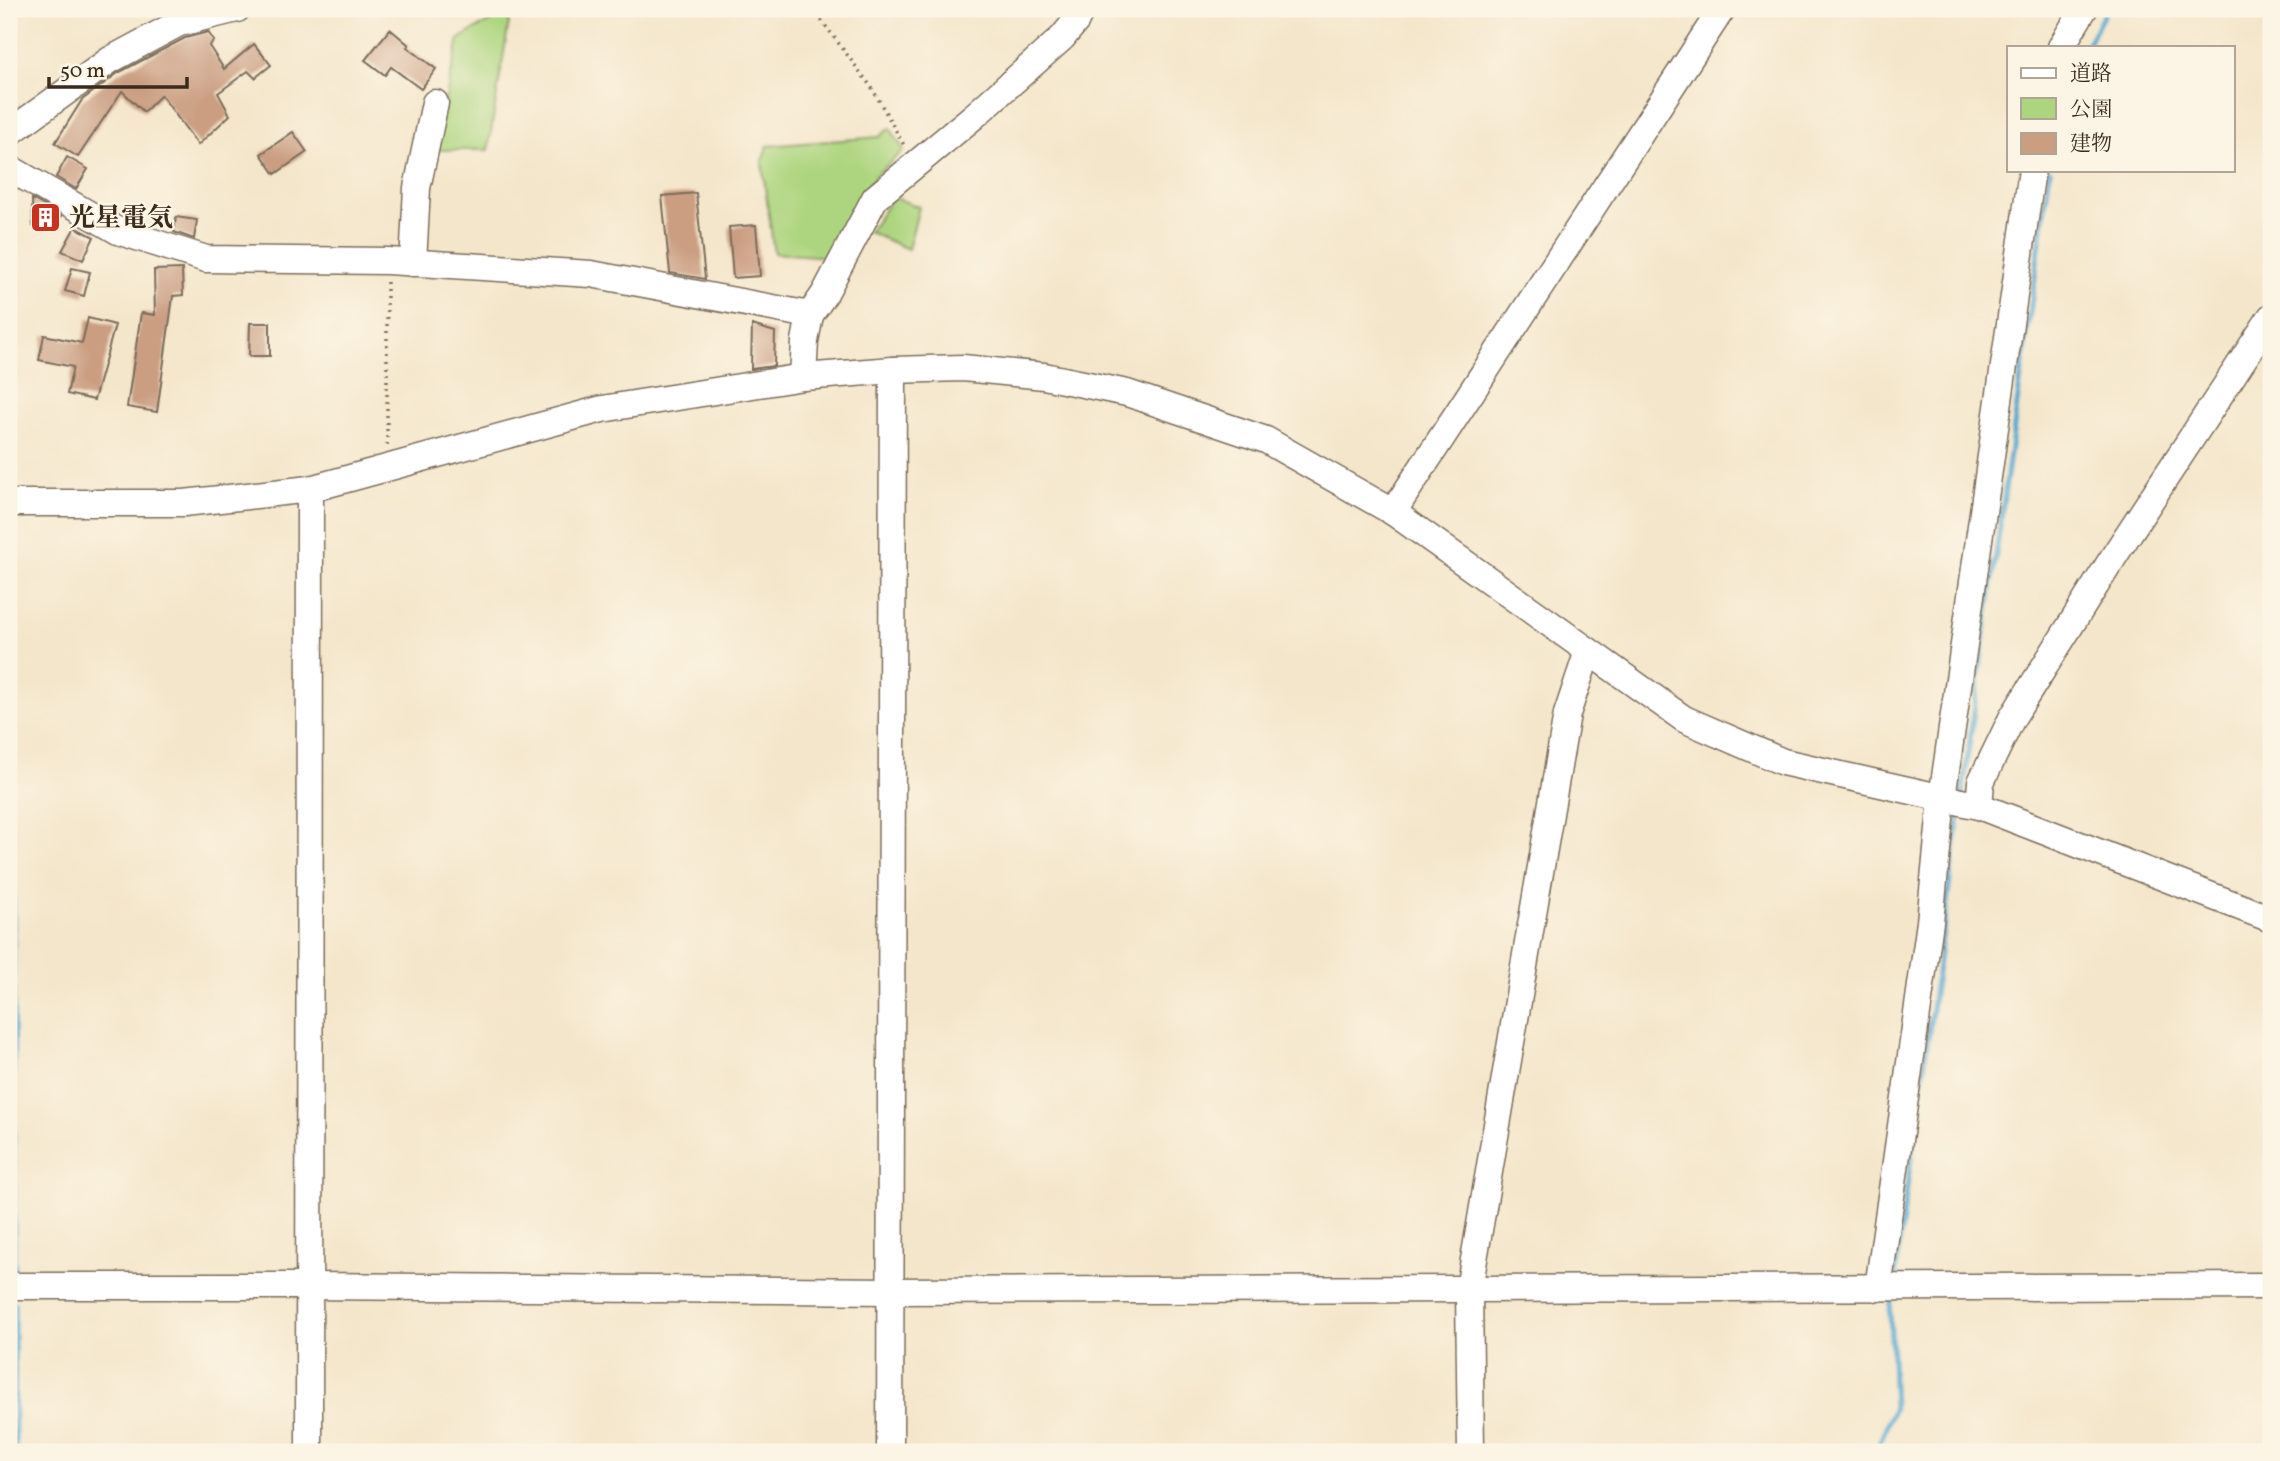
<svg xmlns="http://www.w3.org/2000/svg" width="2280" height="1461" font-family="Vollkorn,'Noto Serif JP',serif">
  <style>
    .green { fill: #add57f; stroke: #74804e; stroke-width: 2 }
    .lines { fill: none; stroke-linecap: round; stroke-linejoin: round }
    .stream { stroke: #56a9d1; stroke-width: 5 }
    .building { fill: #cb9e82 }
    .minor-casing { stroke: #7c6c5b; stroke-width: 29 }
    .path { stroke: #7c6c5b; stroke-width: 3.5; stroke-dasharray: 2 5; stroke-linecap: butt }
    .minor { stroke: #fff; stroke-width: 26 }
    .labels { text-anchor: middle; stroke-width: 5; stroke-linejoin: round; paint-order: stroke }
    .poi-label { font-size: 26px; font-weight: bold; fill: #3b2a1e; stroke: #fcf5e5; text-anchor: start }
  </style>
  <rect width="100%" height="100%" fill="#fcf5e5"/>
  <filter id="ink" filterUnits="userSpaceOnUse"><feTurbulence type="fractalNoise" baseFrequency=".0143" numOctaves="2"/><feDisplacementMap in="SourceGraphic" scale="14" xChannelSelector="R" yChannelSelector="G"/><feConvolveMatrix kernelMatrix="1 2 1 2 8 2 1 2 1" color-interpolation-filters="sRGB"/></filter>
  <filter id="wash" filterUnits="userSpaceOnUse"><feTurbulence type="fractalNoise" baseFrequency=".00686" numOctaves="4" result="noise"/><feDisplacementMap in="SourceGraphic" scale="28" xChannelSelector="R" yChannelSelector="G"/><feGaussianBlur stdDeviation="1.57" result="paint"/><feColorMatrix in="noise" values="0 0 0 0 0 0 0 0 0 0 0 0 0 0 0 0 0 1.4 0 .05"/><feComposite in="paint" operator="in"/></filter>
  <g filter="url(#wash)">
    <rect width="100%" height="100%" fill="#f4e6cb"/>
    <!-- green -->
    <g class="green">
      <path d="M511,9L488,150H434L459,39Z"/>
      <path d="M890,128L904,150L875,176L860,197L829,257L774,253L762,163L767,146L879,137Z"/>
      <path d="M893,197L919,207L908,249L869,232Z"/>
    </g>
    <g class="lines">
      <!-- stream -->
      <g class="stream">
        <path d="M2086,47L2107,9"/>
        <path d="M1962,796L2050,170"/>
        <path d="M13,867L14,1269"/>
        <path d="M1894,1281L1960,809"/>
        <path d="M14,1303L15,1452"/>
        <path d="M1876,1452L1894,1407L1890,1311L1892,1295"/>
      </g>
    </g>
    <g id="blocks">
      <!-- building -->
      <g class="building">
        <path d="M390,29L409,45L407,47L436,69L421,89L391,67L385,75L365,60Z"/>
        <path d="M208,32L214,41L209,46L224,69L254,44L271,65L255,78L248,71L218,93L230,115L198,145L161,95L144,112L122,91L78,157L55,143L82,100L118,73L185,38Z"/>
        <path d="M293,132L307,152L275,174L261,154Z"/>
        <path d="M67,157L88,169L76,189L56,177Z"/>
        <path d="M696,193L705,279L670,273L662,196Z"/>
        <path d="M32,199L61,216L54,228L33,226Z"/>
        <path d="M176,217L197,220L194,239L174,232Z"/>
        <path d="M756,225L760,276L733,278L729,227Z"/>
        <path d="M75,227L94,237L83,260L62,251Z"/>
        <path d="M72,268L90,272L84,296L65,291Z"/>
        <path d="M182,269L183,295L173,296L157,412L127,407L141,313L155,315L154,270Z"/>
        <path d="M88,318L115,325L94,400L67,394L73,367L39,360L44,335L82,343Z"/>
        <path d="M250,323H270V356H249Z"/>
        <path d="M752,325L775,332L774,366L751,369Z"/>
      </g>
    </g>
  </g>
  <g filter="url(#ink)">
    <use href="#blocks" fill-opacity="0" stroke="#7c6c5b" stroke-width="2"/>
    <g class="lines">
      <defs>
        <g id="minor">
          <path d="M2061,47L2084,9"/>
          <path d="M9,133L110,60L179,23L237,9"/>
          <path d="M9,168L118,231L206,259L388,261L591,274L810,315"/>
          <path d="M413,263L417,188L435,103"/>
          <path d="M803,377L805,341L810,315L825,293L875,198L974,116L1062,38L1076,21L1081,9"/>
          <path d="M9,503H184L310,489L602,409L803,377L893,370L963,368L1044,376L1127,393L1266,440L1393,512L1684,719L1783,762L1979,806L2271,919"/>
          <path d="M1393,512L1722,9"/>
          <path d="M1979,806L1981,782L2012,718L2116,553L2271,317"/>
          <path d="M9,1286H308L889,1291L2271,1286"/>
          <path d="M1878,1288L1930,922L1942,798L2032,170"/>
          <path d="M309,1452L310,489"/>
          <path d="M890,1452L893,370"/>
          <path d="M1471,1452L1469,1289L1567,714L1588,651"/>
        </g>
      </defs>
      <!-- minor casing -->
      <use href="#minor" class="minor-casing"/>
      <!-- path -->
      <g class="path">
        <path d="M813,9L872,88L905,147"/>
        <path d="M387,445V281"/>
      </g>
      <!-- minor -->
      <use href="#minor" class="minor"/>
    </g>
  </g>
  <!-- icons -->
  <defs>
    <symbol id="building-square" viewBox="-11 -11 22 22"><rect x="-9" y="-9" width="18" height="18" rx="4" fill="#c8321e" stroke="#fcf5e5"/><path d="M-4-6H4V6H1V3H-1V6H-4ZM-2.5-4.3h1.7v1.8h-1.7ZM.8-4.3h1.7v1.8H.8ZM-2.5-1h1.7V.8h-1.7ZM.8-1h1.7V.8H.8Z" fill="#fff"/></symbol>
  </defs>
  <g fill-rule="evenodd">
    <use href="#building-square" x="28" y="200" width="35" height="35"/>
  </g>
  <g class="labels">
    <!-- poi labels -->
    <g class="poi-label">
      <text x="69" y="226">光星電気</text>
    </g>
  </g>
  <!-- margin -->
  <rect width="2280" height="1461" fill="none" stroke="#fcf5e5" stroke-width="35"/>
  <!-- legend -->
  <rect x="2007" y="46" width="228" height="126" fill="#fcf5e5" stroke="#afa495" stroke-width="2"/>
  <rect x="2021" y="68" width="35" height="10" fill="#ffffff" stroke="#afa495" stroke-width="2"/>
  <text x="2070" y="80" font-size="21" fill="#3b2a1e">道路</text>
  <rect x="2021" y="98" width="35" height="21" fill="#add57f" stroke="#afa495" stroke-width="2"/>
  <text x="2070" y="116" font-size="21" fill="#3b2a1e">公園</text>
  <rect x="2021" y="133" width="35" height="21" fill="#cb9e82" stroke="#afa495" stroke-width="2"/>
  <text x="2070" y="150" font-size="21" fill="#3b2a1e">建物</text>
  <!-- scale -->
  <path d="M49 77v10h138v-10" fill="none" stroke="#3b2a1e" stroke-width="3.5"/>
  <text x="60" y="77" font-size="21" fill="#3b2a1e" stroke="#fcf5e5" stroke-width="5" paint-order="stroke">50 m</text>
</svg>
